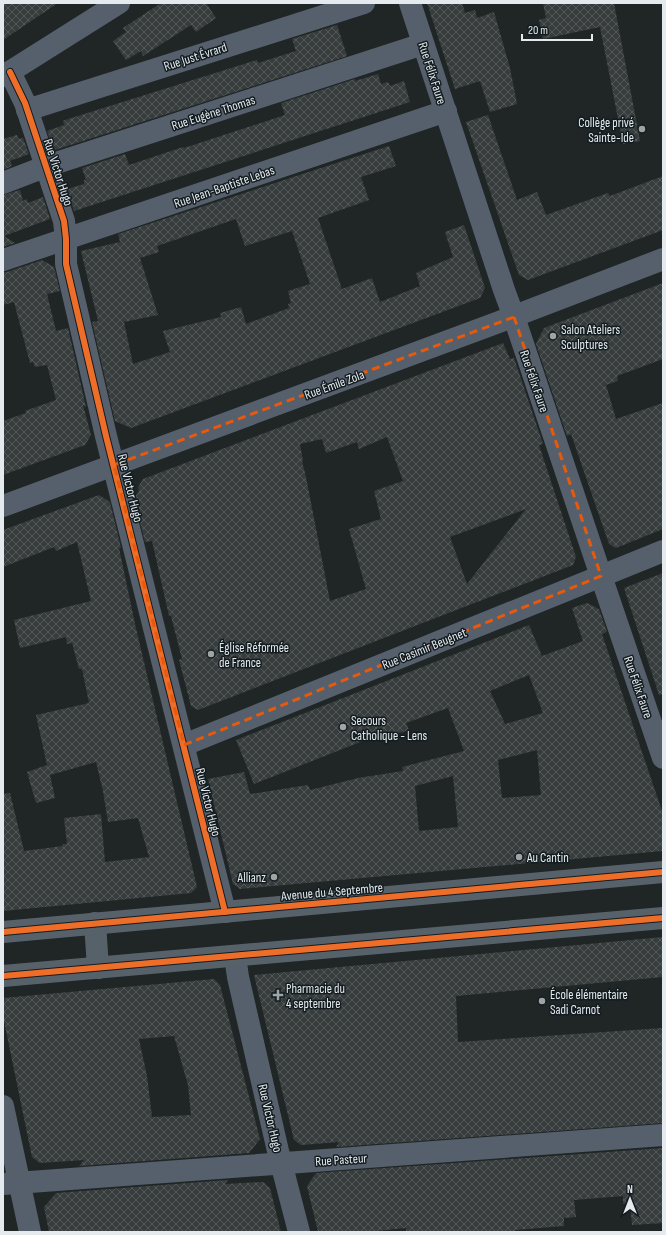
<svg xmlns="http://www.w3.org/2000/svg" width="666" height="1235" font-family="'Sofia Sans Condensed',sans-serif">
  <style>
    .building { fill: url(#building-cross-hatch); fill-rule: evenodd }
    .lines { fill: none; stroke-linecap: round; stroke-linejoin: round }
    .minor { stroke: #56606c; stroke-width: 22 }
    .major { stroke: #57616a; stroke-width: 22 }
    .cycleway-casing { stroke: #131c20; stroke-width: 8 }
    .cycleway { stroke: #ee6e29; stroke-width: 6 }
    .marked { fill: none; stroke: #e8590c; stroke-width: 3; stroke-dasharray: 8 5; stroke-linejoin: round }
    .poi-dot { fill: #9fa5a7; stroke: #131c20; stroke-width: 1.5 }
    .labels { text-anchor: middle; stroke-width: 3; stroke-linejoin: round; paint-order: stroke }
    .street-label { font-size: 13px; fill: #e4eaed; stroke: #131c20 }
    .poi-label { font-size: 13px; fill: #e4eaed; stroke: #131c20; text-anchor: start }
  </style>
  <defs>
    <pattern id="building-cross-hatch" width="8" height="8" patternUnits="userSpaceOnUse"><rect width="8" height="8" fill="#373c3c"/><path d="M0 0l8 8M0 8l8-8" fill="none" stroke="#545858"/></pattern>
  </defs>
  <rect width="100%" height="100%" fill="#202526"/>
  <!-- building -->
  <g class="building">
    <path d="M3,3H58L3,40Z"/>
    <path d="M161,3H206L216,18L196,32L191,25L143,56L141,51L126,60L113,41L126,32L123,28Z"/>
    <path d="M427,3H462L465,13L475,10L477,18L494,12L510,68L517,104L490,112L480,81L455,89Z"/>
    <path d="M543,3H614L640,141L623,144L600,27L543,39L539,20L546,18Z"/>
    <path d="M337,25L347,56L55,150L53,145H52L47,131L64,125L63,121L65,120L257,60L258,63L296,51L292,39Z"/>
    <path d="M378,74L381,84L388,82L390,86L404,81L410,102L74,211L67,189L84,184V180H86L82,168L125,154L129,165L183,147L184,148L285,115L281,103L355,79V81Z"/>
    <path d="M488,115L517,200L537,192L546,215L608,193L610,196L663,176V230L528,280L519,275L466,122Z"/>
    <path d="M17,135L19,139L23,138L29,154L10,161L12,166L3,170V139Z"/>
    <path d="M389,146L396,166L361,177L369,200L318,218L342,289L372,278L380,302L420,286L416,273L453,257L445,232L464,225L485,288L480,298L131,428L115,421L92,322L98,321L81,251L120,242L118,234ZM236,219L245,246L292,231L310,284L288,291L291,303L288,304L289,308L246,324L241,307L220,313L221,317L163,331L170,352L133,364L124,322L158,315L140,258L159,252L157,246Z"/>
    <path d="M20,190L23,201L27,199L28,203L43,197L50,219L4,236L15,243L3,247V195Z"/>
    <path d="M42,260L54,267L60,291L47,294L56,331L68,328L86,407L83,405L91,435L85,445L3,475V421L26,413L25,411L56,400L47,365L35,367L33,362L30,363L14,302L3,305V272H7Z"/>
    <path d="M663,283V359L617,376L618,381L606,385L616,419L663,403V529L616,548L609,544L571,434L567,436L536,344L544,328Z"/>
    <path d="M503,343L510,359L514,358L543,444L539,445L576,557L573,565L198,710L191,706L179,660L182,659L171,616H169L152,541L145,542L134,498L139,491L138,487L143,479ZM387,437L403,481L374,491L381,519L349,529L366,589L330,601L306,477L302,461H303L300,444L322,439L326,453L357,442L359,449ZM526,509L467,584L450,537Z"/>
    <path d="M99,495L110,502L121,548H119L135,624L197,887L191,893L3,911V794L10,793L24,851L63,846L62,844H67L64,818L101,814L105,862L149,857L138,818L108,822L103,791L96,762L50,775L55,798L36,803L27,772L47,765L36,715L89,703L82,669H79L72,643L67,644L66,637L20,648L14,620L91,601L77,542L56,551L54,547L3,567V530Z"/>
    <path d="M663,573V694L659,695L624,588Z"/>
    <path d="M587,603L599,609L607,632L602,634L663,814V851L240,889L233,884L208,779L244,772L250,794L308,785L310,790L358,778L403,771L402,767L464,751L448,708L406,723L409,730L390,736L388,731L254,784L236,740L529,625L542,656L583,641L572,608ZM529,675L543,713L505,724L490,691ZM537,750L541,795L502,798L498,760ZM453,776L458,827L419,831L415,786Z"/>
    <path d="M663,937V977L456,996L458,1042L663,1028V1123L336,1147L339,1142L301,1145L294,1140L254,975Z"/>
    <path d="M214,979L220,985L260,1139L249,1153L79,1166L84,1160L40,1163L32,1157L3,1016V998ZM174,1036L188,1085L191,1115L152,1117L147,1076L139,1039Z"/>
    <path d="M663,1148V1223L632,1225L630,1203L623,1204V1196L574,1200L576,1217L564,1218V1226L515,1230V1232H406V1228L366,1232H318L307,1186L316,1173Z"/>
    <path d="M228,1180L225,1184L263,1182L270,1188L281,1232H49L44,1207L56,1193Z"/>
  </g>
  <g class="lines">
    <!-- minor -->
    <g class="minor">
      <path d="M410,3L504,290L514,317L601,576L663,758"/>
      <path d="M10,72L25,103L64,221L66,239V264L106,436L225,912"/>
      <path d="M3,76L119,3"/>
      <path d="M27,110L364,3"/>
      <path d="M3,183L47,166L423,44"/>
      <path d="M3,260L446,111"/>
      <path d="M3,506L499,322L663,259"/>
      <path d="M184,745L663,551"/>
      <path d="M235,956L238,977L278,1151L299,1232"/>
      <path d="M3,1106L30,1232"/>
      <path d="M3,1184L663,1135"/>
    </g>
    <!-- major -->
    <g class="major">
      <path d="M95,923L98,968"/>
      <path d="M3,932L663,872"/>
      <path d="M3,976L663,918"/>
    </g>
    <defs>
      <g id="cycleway">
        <path d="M10,72L25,103L64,221L66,239V264L106,436L225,912"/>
        <path d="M3,932L663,872"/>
        <path d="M3,976L663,918"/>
      </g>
    </defs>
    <!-- cycleway casing -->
    <use href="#cycleway" class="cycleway-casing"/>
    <!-- cycleway -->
    <use href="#cycleway" class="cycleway"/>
  </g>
  <!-- marked area -->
  <path class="marked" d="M514,317L601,576L184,745L114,465Z"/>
  <!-- markers -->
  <g class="poi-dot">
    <circle cx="642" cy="129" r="4"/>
    <circle cx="553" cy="336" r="4"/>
    <circle cx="211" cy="654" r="4"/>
    <circle cx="343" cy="727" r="4"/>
    <circle cx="519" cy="857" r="4"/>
    <circle cx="274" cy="877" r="4"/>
    <path d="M276 989h4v4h4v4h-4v4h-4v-4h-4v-4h4z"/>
    <circle cx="542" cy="1001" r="4"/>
  </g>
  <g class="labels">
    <!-- street labels -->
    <g class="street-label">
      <text transform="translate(195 56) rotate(-18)" y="5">Rue Just Évrard</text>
      <text transform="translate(433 73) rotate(72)" y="5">Rue Félix Faure</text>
      <text transform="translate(213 112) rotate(-18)" y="5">Rue Eugène Thomas</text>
      <text transform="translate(59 172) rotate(72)" y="5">Rue Victor Hugo</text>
      <text transform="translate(224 186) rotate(-19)" y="5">Rue Jean-Baptiste Lebas</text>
      <text transform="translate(535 381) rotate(71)" y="5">Rue Félix Faure</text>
      <text transform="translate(334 384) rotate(-20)" y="5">Rue Émile Zola</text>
      <text transform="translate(131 488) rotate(76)" y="5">Rue Victor Hugo</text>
      <text transform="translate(424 648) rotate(-22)" y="5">Rue Casimir Beugnet</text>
      <text transform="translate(639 687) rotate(71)" y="5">Rue Félix Faure</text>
      <text transform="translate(209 802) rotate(76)" y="5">Rue Victor Hugo</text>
      <text transform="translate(332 891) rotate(-5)" y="5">Avenue du 4 Septembre</text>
      <text transform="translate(271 1118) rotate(77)" y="5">Rue Victor Hugo</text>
      <text transform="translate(341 1159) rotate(-4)" y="5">Rue Pasteur</text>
    </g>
    <!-- poi labels -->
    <g class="poi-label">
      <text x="634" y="127" text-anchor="end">Collège privé<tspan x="634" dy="15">Sainte-Ide</tspan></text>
      <text x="561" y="334">Salon Ateliers<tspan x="561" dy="15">Sculptures</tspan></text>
      <text x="219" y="652">Église Réformée<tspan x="219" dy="15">de France</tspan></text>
      <text x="351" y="725">Secours<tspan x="351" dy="15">Catholique - Lens</tspan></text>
      <text x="527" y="862">Au Cantin</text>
      <text x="266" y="882" text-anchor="end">Allianz</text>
      <text x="286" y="993">Pharmacie du<tspan x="286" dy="15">4 septembre</tspan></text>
      <text x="550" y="999">École élémentaire<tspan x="550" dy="15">Sadi Carnot</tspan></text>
    </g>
  </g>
  <!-- border -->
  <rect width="666" height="1235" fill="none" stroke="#e4eaed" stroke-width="8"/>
  <!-- north arrow -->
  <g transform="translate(630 1199)" stroke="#131c20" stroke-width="3" paint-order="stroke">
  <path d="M0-3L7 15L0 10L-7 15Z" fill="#e4eaed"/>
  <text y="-6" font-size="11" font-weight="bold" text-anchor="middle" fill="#e4eaed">N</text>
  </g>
  <!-- scale -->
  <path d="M522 34v6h70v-6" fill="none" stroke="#e4eaed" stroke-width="2"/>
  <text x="528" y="34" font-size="12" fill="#e4eaed" stroke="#131c20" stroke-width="3" paint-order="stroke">20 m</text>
</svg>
